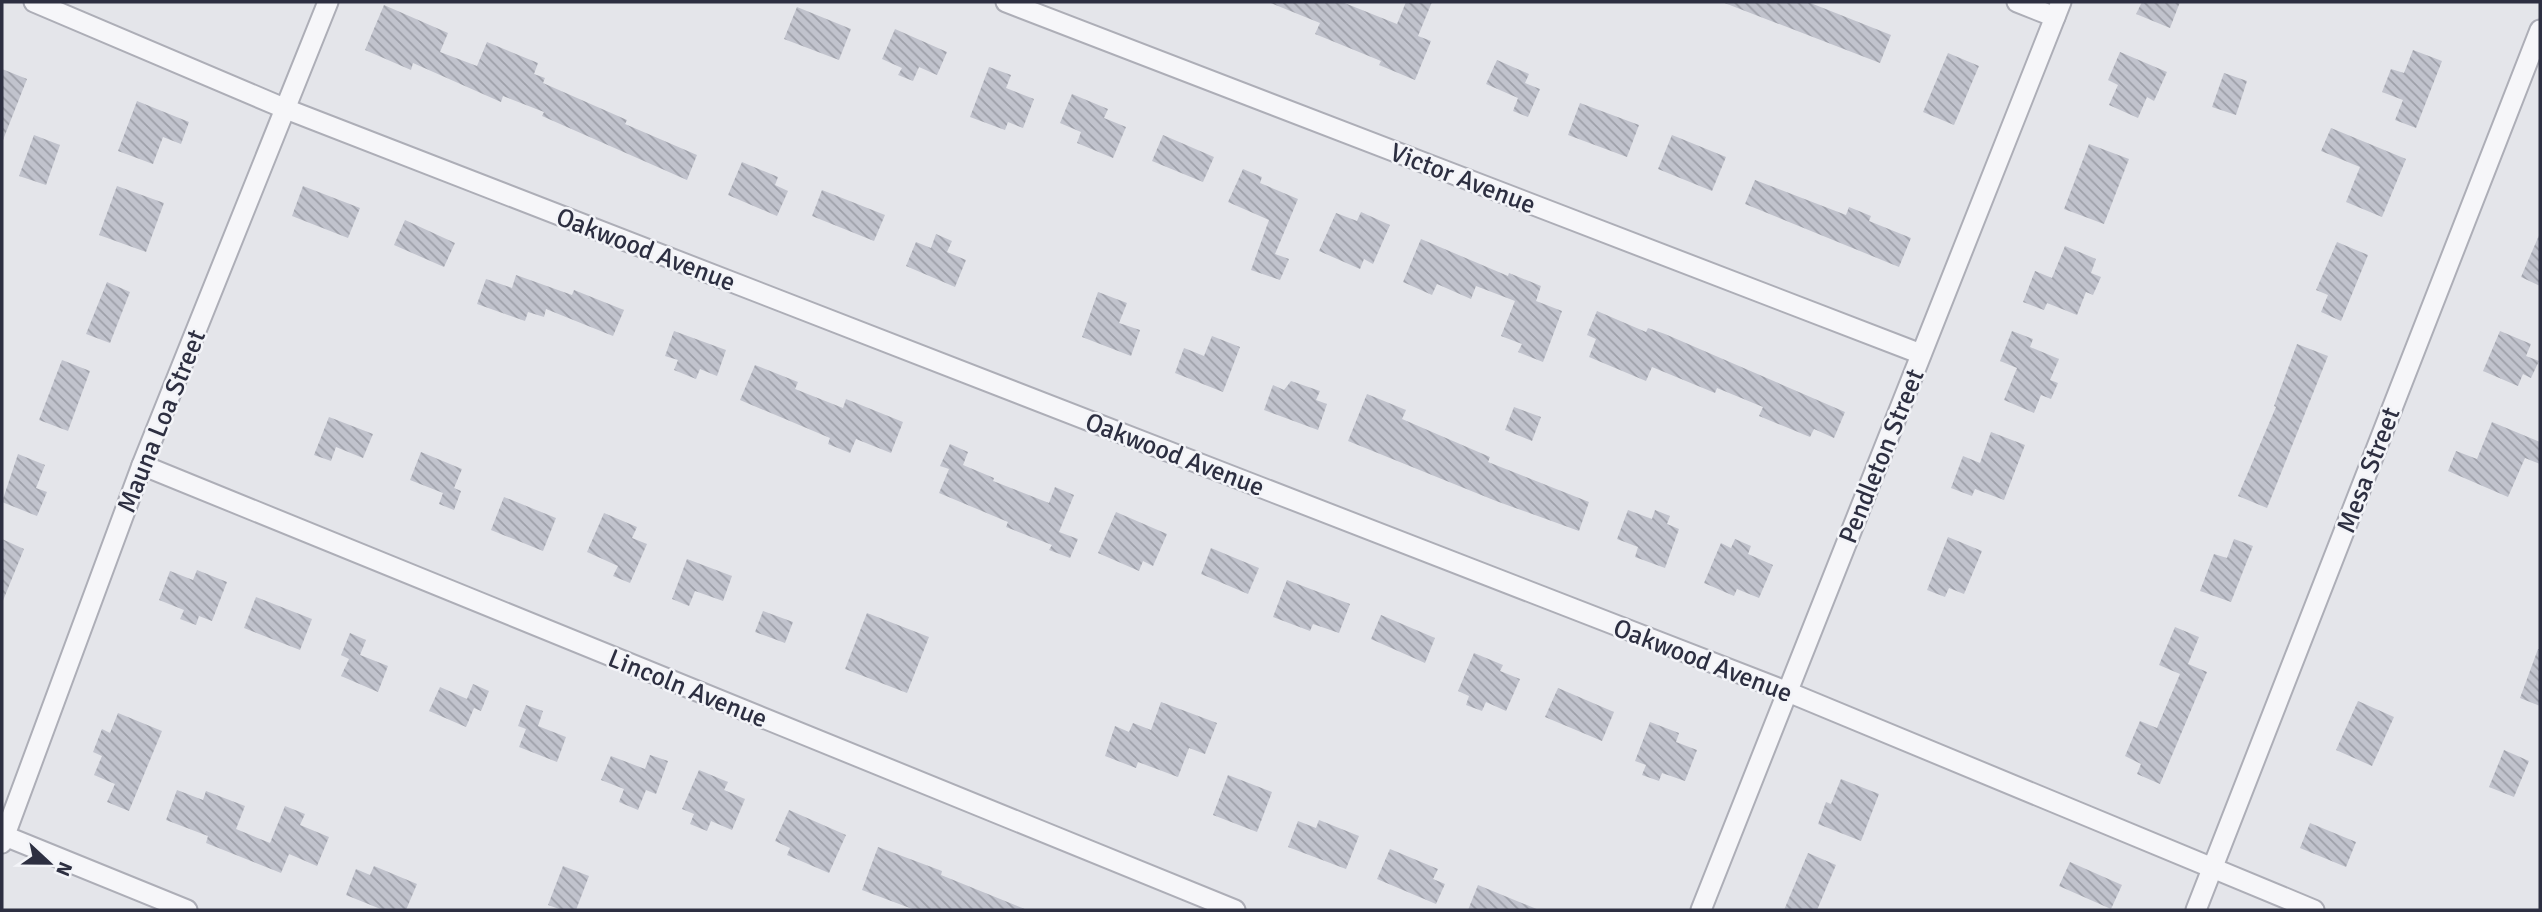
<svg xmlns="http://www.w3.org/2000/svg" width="2542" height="912" font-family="Signika,sans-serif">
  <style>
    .building { fill: url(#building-back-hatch) }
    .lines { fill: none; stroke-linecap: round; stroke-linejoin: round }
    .minor-casing { stroke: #adaeb7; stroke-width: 23 }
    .minor { stroke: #f6f6f9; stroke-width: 19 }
    .labels { text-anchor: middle; stroke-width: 5; stroke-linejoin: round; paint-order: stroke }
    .street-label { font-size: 26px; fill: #2d2f41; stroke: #f3f4f8 }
  </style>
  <defs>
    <pattern id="building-back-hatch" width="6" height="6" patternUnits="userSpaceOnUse" patternTransform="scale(1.75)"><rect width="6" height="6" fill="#c1c3cd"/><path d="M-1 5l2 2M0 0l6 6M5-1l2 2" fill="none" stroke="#9d9fa8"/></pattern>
  </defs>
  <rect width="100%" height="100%" fill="#e4e5ea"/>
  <!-- building -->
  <g class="building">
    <path d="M1268,2H1342L1397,24L1406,2H1432L1418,36L1431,41L1415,80L1379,65L1381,61L1315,34L1320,23Z"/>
    <path d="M1722,2H1808L1891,35L1880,63Z"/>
    <path d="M2142,2H2180L2170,28L2136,14Z"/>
    <path d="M384,5L448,33L440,52L477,66L487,42L538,63L534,74L545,78L543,83L627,120L625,124L697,155L687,180L542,116L544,112L503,96L501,102L413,63L411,70L365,50Z"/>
    <path d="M797,7L851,29L839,60L784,39Z"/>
    <path d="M895,29L947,52L937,75L919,67L913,81L898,75L902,68L882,59Z"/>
    <path d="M2413,50L2442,61L2416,128L2395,120L2403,100L2382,92L2391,69L2404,73Z"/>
    <path d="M2120,52L2167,72L2154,101L2147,97L2138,118L2109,105L2118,85L2108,80Z"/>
    <path d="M1948,53L1979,66L1954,125L1923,112Z"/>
    <path d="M1497,60L1529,74L1525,83L1540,89L1528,117L1513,111L1518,98L1486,84Z"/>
    <path d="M989,67L1011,75L1006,88L1034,99L1023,128L1008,122L1005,130L970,117Z"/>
    <path d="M2,69L27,79L3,140H2Z"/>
    <path d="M2224,73L2247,81L2236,115L2212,107Z"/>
    <path d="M1072,94L1108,109L1104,118L1126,127L1113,158L1077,143L1081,132L1060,123Z"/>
    <path d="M137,101L189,122L181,144L163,137L153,164L118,151Z"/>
    <path d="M1580,103L1639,125L1627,157L1568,135Z"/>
    <path d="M2331,128L2406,159L2382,217L2346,202L2360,167L2321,151Z"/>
    <path d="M34,135L60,145L46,185L19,176Z"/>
    <path d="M1163,135L1214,157L1203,182L1152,161Z"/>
    <path d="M1672,135L1726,157L1712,191L1658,169Z"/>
    <path d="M2089,144L2129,159L2104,224L2064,209Z"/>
    <path d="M742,162L778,177L775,185L788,191L777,216L728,195Z"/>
    <path d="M1243,169L1262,177L1260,183L1298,199L1275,254L1289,259L1280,280L1251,270L1269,220L1228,202Z"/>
    <path d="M1755,180L1846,215L1849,207L1871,216L1869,221L1911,238L1899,267L1745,204Z"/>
    <path d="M117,186L164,203L146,252L99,235Z"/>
    <path d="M303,186L360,208L348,238L292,216Z"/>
    <path d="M822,190L885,215L874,241L812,216Z"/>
    <path d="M1361,212L1390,225L1373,264L1364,259L1360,269L1319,251L1336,213L1357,221Z"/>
    <path d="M405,220L455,243L444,267L394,245Z"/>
    <path d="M2540,233V286L2521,277Z"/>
    <path d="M936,234L952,241L947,252L966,260L955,287L906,266L916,242L931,248Z"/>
    <path d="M1421,239L1508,276L1509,273L1541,286L1536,301L1562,311L1543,362L1518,352L1522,344L1501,336L1515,301L1476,286L1471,299L1437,284L1432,295L1403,282Z"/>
    <path d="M2337,242L2368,255L2341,321L2321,312L2328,295L2316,290Z"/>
    <path d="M2065,246L2096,259L2091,273L2101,277L2093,295L2086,292L2077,315L2047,303L2044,310L2023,302L2035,271L2052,278Z"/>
    <path d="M516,275L572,295L574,290L624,310L613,336L546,309L544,317L528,312L525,321L477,304L486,279L512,288Z"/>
    <path d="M107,282L130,292L110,343L86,334Z"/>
    <path d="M1098,292L1127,303L1119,323L1140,330L1131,356L1082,337Z"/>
    <path d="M1597,311L1646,332L1648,328L1665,334L1845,412L1834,438L1814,429L1810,437L1759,416L1763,407L1717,388L1715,393L1652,367L1646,381L1589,357L1596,339L1587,335Z"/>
    <path d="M674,331L726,350L717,376L700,369L696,379L674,370L678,360L665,356Z"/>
    <path d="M2012,331L2033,339L2030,347L2059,359L2050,380L2058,383L2051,399L2041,395L2034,413L2004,400L2017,368L2000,361Z"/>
    <path d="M2500,331L2531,344L2526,356L2539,361L2531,378L2523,374L2518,386L2483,371Z"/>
    <path d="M1212,336L1240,347L1223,392L1175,373L1184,348L1204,356Z"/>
    <path d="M2297,344L2328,356L2267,508L2238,496L2276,407L2274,406Z"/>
    <path d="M62,360L90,371L68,431L39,420Z"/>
    <path d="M755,365L798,382L795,389L843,408L846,399L903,422L891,453L856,439L850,453L828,444L830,438L740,400Z"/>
    <path d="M1291,381L1320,391L1316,400L1327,404L1318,430L1264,410L1273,385L1284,390Z"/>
    <path d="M1367,394L1406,410L1402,419L1490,457L1488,462L1589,502L1579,531L1496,501L1348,441Z"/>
    <path d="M1514,407L1541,417L1532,441L1505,430Z"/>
    <path d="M329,417L373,434L363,458L336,447L331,461L314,455Z"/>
    <path d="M2492,422L2540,442V464L2525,458L2508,497L2448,471L2456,451L2477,459Z"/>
    <path d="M1991,432L2025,445L2004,500L1975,489L1972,496L1951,488L1963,456L1980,463Z"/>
    <path d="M950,444L968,452L963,465L994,478L993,481L1049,503L1055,487L1074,495L1059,532L1078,539L1070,558L1049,550L1052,545L1006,527L1008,522L939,493L949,469L940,466Z"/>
    <path d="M421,452L462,469L454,488L461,491L454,510L439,504L443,493L410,480Z"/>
    <path d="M18,454L45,465L36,488L47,492L37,516L2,502Z"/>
    <path d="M504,497L556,518L543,551L491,530Z"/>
    <path d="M1628,510L1652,519L1655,510L1670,516L1667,524L1679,529L1665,568L1635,557L1638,547L1617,539Z"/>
    <path d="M1116,512L1167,534L1153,566L1143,561L1139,571L1098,553Z"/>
    <path d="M604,513L637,527L632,538L647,544L630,583L613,576L618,566L587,552Z"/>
    <path d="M1948,537L1982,551L1964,594L1949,588L1945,597L1927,590Z"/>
    <path d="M2,539L24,549L2,603Z"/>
    <path d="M1735,539L1751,546L1748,554L1773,565L1759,598L1737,589L1734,596L1704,583L1721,543L1731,548Z"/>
    <path d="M2234,539L2253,546L2231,602L2200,591L2214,554L2227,558Z"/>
    <path d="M1211,548L1259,568L1248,594L1201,574Z"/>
    <path d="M687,559L732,576L723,601L695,591L689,606L672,599Z"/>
    <path d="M197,570L227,582L212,621L199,616L196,625L180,619L184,610L159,600L170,571L193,580Z"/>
    <path d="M1287,580L1350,604L1339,633L1313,624L1310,631L1273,617Z"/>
    <path d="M256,597L312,619L300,650L244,628Z"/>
    <path d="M763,611L793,622L785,643L755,632Z"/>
    <path d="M867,613L929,637L907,693L845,669Z"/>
    <path d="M1381,615L1435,638L1425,663L1371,639Z"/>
    <path d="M2175,627L2199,637L2188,664L2207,672L2160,784L2137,774L2141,764L2125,756L2140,721L2157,728L2180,674L2159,665Z"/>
    <path d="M350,633L366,640L360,655L388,666L378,692L341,676L349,659L341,655Z"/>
    <path d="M2538,649H2540V706L2520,698Z"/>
    <path d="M1474,653L1503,665L1500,671L1520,679L1506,711L1486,702L1482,711L1466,705L1469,696L1458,691Z"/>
    <path d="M473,684L489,691L481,711L474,708L466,727L429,711L440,687L467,699Z"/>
    <path d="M1558,688L1614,712L1602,741L1545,717Z"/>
    <path d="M2358,701L2394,717L2372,766L2336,750Z"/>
    <path d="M1161,702L1217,723L1205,754L1189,748L1178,777L1138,762L1136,768L1105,756L1115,726L1129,732L1133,723L1151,730Z"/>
    <path d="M526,705L543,711L538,726L566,737L557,762L519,747L526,729L518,726Z"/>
    <path d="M118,713L162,731L129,811L107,802L115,784L94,775L102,756L93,752L102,729L110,733Z"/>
    <path d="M1650,722L1679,733L1676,742L1697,750L1685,781L1662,773L1659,781L1642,775L1646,765L1635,761Z"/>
    <path d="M2504,750L2529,761L2514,797L2489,787Z"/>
    <path d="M650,755L668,761L656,794L646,790L638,810L619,802L624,789L601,780L611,756L645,769Z"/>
    <path d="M699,770L728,782L724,790L745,799L732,830L711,821L707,831L690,824L694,814L682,809Z"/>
    <path d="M1228,775L1272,792L1257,832L1213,815Z"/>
    <path d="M1841,779L1879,794L1861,841L1818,824L1826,802L1831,804Z"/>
    <path d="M177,790L203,800L206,791L245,806L236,829L270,843L285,806L305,814L300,825L329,837L317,866L289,854L281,873L206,843L208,836L166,820Z"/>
    <path d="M789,810L846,835L829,873L787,855L790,848L775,841Z"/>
    <path d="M1319,820L1359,836L1346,869L1288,847L1298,821L1316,828Z"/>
    <path d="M2310,823L2356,842L2346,867L2300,848Z"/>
    <path d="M878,847L942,871L941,875L1027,910H915L862,890Z"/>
    <path d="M1390,849L1438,869L1433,879L1445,884L1436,904L1377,879Z"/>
    <path d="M1808,853L1836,865L1817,910H1784Z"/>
    <path d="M2070,862L2122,885L2111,909L2059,886Z"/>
    <path d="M374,866L417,884L406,910H383L346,895L356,869L370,875Z"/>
    <path d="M563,866L589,876L576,910H562L548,905Z"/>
    <path d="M1478,885L1539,910H1468Z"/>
  </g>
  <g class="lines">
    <defs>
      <g id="minor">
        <path d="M34,2L286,109L1788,692L2314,910"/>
        <path d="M1006,2L1921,354"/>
        <path d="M2017,2L2055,17"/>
        <path d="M142,465L1235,910"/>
        <path d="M5,836L187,910"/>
        <path d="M2,843L142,465L328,2"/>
        <path d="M1701,910L2061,2"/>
        <path d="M2196,910L2540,30"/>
      </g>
    </defs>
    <!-- minor casing -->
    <use href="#minor" class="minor-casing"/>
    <!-- minor -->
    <use href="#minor" class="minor"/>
  </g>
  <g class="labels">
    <!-- street labels -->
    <g class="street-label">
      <text transform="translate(1463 178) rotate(21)" y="9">Victor Avenue</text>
      <text transform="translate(646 249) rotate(21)" y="9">Oakwood Avenue</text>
      <text transform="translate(161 421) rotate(-68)" y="9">Mauna Loa Street</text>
      <text transform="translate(1175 454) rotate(21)" y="9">Oakwood Avenue</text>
      <text transform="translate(1881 456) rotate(-68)" y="9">Pendleton Street</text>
      <text transform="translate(2368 470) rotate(-69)" y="9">Mesa Street</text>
      <text transform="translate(1703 660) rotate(21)" y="9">Oakwood Avenue</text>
      <text transform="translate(688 688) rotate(22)" y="9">Lincoln Avenue</text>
    </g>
  </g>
  <!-- border -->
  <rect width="2542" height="912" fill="none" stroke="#2d2f41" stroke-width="7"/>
  <!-- north arrow -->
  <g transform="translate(49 863) rotate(112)" stroke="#f3f4f8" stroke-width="5" paint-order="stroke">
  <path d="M0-5L12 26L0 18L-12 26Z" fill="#2d2f41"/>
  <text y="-10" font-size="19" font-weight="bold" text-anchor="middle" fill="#2d2f41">N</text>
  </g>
</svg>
